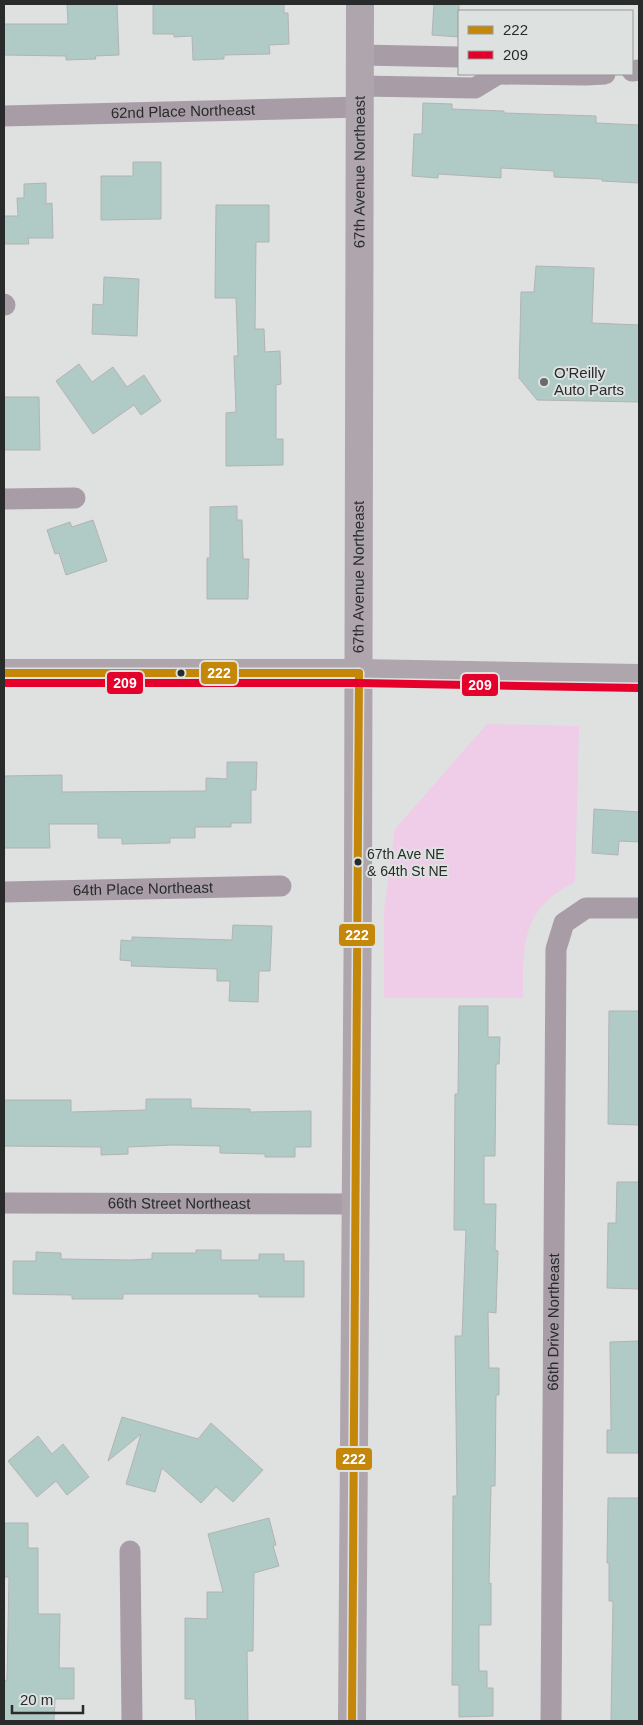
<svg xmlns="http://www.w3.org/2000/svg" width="643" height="1725" font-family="Helvetica,sans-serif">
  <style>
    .green { fill: #efcce8 }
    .building { fill: #b0cac5; stroke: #b2b4b3 }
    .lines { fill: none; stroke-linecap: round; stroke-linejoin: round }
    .street { stroke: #a89da7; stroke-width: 21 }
    .secondary { stroke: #afa6ad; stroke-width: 28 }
    .bus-1-casing { stroke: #dde2e0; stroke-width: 11 }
    .bus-2-casing { stroke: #dde2e0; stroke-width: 11 }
    .bus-1 { stroke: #c4870a; stroke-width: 8 }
    .bus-2 { stroke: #e4002b; stroke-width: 8 }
    .poi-dot { fill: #686b6a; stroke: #dde2e0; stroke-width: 2 }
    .bus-dot { fill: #292b2a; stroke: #dde2e0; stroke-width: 2 }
    .labels { text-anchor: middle; stroke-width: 4; stroke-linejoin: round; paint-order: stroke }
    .bus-label { font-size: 14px; fill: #292b2a; stroke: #dde2e0; text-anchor: start }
    .street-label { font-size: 15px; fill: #292b2a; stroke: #dde2e0 }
    .poi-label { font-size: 15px; fill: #292b2a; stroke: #dde2e0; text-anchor: start }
    .line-badge { stroke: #dde2e0; stroke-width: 2 }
    .badge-label { font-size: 14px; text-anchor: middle; font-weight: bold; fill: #fff }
  </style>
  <rect width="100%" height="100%" fill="#dee1e0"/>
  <!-- green -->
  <path class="green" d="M487,724L579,726L575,882C521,909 523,944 523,998H384V911L395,829Z"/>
  <!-- building -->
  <g class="building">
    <path d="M67,4H117L119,55L95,56L96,59L66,60V56L4,55V24H68Z"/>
    <path d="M153,4H284V13H288L289,44L269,45L270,54L224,55V59L193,60L192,36L174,37V34H153Z"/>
    <path d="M434,4H459V37L432,35Z"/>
    <path d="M423,103L452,104V109L504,111V113L596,116V123L639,125V183L602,181V179L554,177V171L501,168V178L438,174V178L412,176L414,134H422Z"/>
    <path d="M133,162H161V219L101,220V176H133Z"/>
    <path d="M46,183V204L52,203L53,238H28L29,244H4V216H18L17,198H24V184Z"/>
    <path d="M216,205H269V242H256L255,329H264L265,352L280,351L281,384L276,385V439H283V465L226,466V413L236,412L234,356H238L236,298H215Z"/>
    <path d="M536,266L594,268L592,323L639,325V402L537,400L519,378L521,292H534Z"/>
    <path d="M104,277L139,279L137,336L92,334L93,304L103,305Z"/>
    <path d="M79,364L92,382L113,367L127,387L144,375L161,401L141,415L134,405L93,434L56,381Z"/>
    <path d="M4,397H39L40,450H4Z"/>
    <path d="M237,506V520H242L243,559H249L248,599H207V558H210V507Z"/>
    <path d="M93,520L107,561L66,575L59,553L55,554L47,530L70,522L72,527Z"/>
    <path d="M227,762H257L256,790H251V823H231V827H195V838H170V843L122,844V838H98V824H49L50,848H4V776L62,775V792L206,791V778L227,779Z"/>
    <path d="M594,809L639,812V842L619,841L618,855L592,853Z"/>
    <path d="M233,925L272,926L270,971H259L258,1002L229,1001L230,981H217V969L131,966L132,961L120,960L121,940L132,941V937L232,940Z"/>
    <path d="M459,1006H488V1037H500L499,1064H496L495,1156H484V1204H496L495,1250L498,1251L496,1313L488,1312L489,1368H499V1395H496L495,1486H491L489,1584L491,1583V1625H479V1671H487V1688H493V1716L459,1717V1685H452L453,1496H457L455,1336H462L466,1230H454L455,1094H458Z"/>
    <path d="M609,1011H639V1125L608,1124Z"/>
    <path d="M146,1099H191V1108L250,1109V1112L311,1111V1147H295V1157H265V1154L220,1153V1146L173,1145L128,1147V1154L101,1155V1147L4,1146V1100H71V1112L146,1110Z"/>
    <path d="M617,1182H639V1289L607,1288L608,1223H616Z"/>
    <path d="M196,1250H221V1260H259V1254H284V1261H304V1297H259V1294H123V1299H72V1295L13,1294V1261H36V1252L61,1253V1259L131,1260L152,1259V1253H196Z"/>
    <path d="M639,1341V1453H607V1430H611L610,1342Z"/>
    <path d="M122,1417L198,1439L211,1423L263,1470L233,1502L216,1487L201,1503L162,1468L155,1492L126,1484L141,1434L108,1461Z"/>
    <path d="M38,1436L52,1454L63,1444L89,1477L67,1495L56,1481L37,1497L8,1461Z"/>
    <path d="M608,1498H639V1721H611L613,1601H609V1563H607Z"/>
    <path d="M269,1518L276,1545L273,1546L279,1566L254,1573L253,1651H247L248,1721H196L195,1699H185V1618L207,1619V1592H223L208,1534Z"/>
    <path d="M4,1523H28V1548H38V1614H60L59,1668H74V1699H55L54,1721H4V1681L7,1680L9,1577H4Z"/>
  </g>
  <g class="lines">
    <!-- street -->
    <g class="street">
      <path d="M361,55L459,57"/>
      <path d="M632,71L639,70"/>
      <path d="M498,74L586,75L605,74"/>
      <path d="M361,86L475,88L498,74"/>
      <path id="s1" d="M4,116L361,107"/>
      <path d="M4,304L5,305"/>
      <path d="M4,499L75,498"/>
      <path id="s2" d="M4,892L281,886"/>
      <path id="s3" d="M4,1203L355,1204"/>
      <path d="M130,1551L132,1721"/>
      <path id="s4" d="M551,1721L556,949L564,923L586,908H639"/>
    </g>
    <!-- secondary -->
    <g class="secondary">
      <path d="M4,673H359L639,678"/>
      <path id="s5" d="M352,1721L358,888L360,4"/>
    </g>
    <defs>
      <g id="bus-1">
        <path d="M4,673H359"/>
        <path d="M352,1721L359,673"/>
      </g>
      <path id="bus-2" d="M4,683H359L639,688"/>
    </defs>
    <!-- bus-1 casing -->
    <use href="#bus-1" class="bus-1-casing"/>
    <!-- bus-2 casing -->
    <use href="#bus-2" class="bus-2-casing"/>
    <!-- bus-1 -->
    <use href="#bus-1" class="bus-1"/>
    <!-- bus-2 -->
    <use href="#bus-2" class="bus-2"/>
  </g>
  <!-- markers -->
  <circle class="poi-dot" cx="544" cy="382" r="5"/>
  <g class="bus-dot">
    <circle cx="181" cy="673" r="4.5"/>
    <circle cx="358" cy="862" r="4.5"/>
  </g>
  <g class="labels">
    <!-- bus labels -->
    <g class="bus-label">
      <text x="367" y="859">67th Ave NE<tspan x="367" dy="17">&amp; 64th St NE</tspan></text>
    </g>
    <!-- street labels -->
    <g class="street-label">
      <text dy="5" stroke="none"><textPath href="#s1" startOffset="179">62nd Place Northeast</textPath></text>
      <text dy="5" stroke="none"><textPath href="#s5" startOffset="1549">67th Avenue Northeast</textPath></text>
      <text dy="5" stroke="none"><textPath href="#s5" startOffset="1144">67th Avenue Northeast</textPath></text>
      <text dy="5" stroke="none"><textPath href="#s2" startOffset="139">64th Place Northeast</textPath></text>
      <text dy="5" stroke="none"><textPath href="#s3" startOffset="175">66th Street Northeast</textPath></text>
      <text dy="5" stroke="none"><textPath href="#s4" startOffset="399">66th Drive Northeast</textPath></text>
    </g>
    <!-- poi labels -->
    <g class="poi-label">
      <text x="554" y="378">O'Reilly<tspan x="554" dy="17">Auto Parts</tspan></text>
    </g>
  </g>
  <g class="line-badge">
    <rect x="200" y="661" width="38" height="24" rx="5" fill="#c4870a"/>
    <rect x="106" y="671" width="38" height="24" rx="5" fill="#e4002b"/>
    <rect x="461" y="673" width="38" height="24" rx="5" fill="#e4002b"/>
    <rect x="338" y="923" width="38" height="24" rx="5" fill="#c4870a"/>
    <rect x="335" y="1447" width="38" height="24" rx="5" fill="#c4870a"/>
  </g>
  <g class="badge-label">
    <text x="219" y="678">222</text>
    <text x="125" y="688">209</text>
    <text x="480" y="690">209</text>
    <text x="357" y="940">222</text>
    <text x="354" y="1464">222</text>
  </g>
  <!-- border -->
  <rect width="643" height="1725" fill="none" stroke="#292b2a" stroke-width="10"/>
  <!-- legend -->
  <rect x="458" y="10" width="175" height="65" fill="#dde2e0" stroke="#959997"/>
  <rect x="468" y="26" width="25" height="8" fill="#c4870a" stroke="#959997"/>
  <text x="503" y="35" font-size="15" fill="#292b2a">222</text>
  <rect x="468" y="51" width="25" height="8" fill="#e4002b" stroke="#959997"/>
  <text x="503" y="60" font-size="15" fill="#292b2a">209</text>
  <!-- scale -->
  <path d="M12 1705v8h71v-8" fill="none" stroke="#292b2a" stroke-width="2.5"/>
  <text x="20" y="1705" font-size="15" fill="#292b2a" stroke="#dde2e0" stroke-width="4" paint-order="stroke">20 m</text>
</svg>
